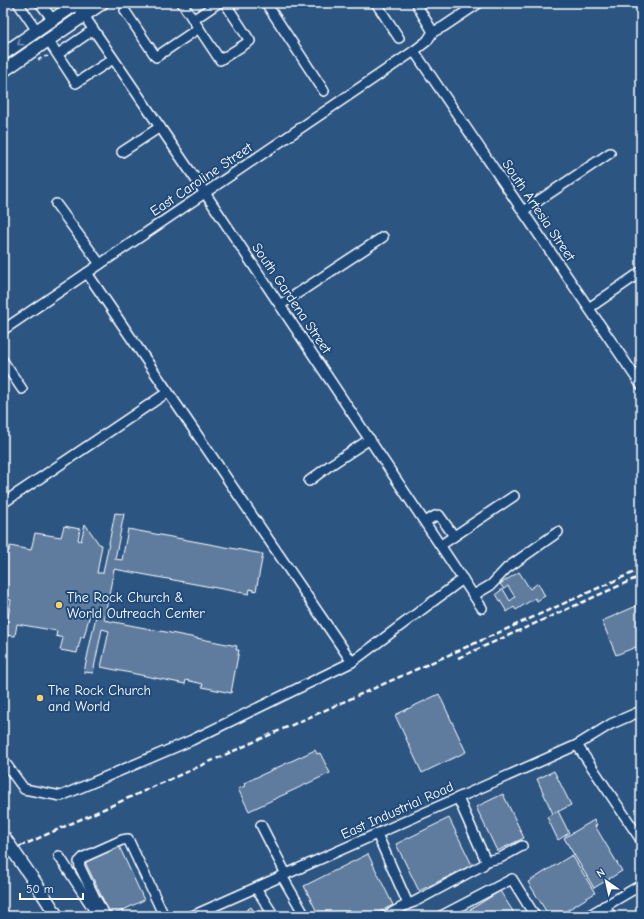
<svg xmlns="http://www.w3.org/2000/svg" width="644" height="919" font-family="'Comic Neue',sans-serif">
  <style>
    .building { fill: #5e7c9f; stroke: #fff }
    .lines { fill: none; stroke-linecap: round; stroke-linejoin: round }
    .minor-casing { stroke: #fff; stroke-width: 12 }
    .major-casing { stroke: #fff; stroke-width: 15 }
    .path { stroke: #fff; stroke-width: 1.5; stroke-dasharray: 4 3; stroke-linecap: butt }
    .minor { stroke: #1f4a7a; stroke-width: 9 }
    .major { stroke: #1f4a7a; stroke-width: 12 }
    .rail { stroke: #fff; stroke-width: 2.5; stroke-dasharray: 6 3; stroke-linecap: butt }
    .major-bridge-casing { stroke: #fff; stroke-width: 15; stroke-linecap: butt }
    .major-bridge { stroke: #1f4a7a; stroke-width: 12 }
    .oneway { stroke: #7992af }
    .poi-dot { fill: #ffd166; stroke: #1f4a7a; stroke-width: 1.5 }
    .labels { text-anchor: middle; stroke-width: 4; stroke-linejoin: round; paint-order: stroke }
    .street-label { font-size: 14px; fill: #fff; stroke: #1f4a7a }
    .poi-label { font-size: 14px; fill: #fff; stroke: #1f4a7a; text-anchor: start }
  </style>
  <rect width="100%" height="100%" fill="#2c5582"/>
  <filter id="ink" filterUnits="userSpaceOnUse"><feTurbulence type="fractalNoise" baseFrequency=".025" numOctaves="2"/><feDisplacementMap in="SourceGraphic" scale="8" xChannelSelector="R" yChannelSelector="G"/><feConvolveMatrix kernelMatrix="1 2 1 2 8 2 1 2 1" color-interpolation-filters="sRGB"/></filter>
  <g filter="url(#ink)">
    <!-- building -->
    <g class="building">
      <path d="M115,513L124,514L115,559L122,560L128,529L263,554L256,591L250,589L249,594L114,569L104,620L237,646L236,650H239L231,693L202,687L203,684L186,680L185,684L101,667L109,631L102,629L93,673L84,672L97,611L91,610L84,637H81L77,653L60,650L63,638L56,636L57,631L17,624L15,636L5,635L11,600L3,598V550L9,551L10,546L31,550L35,533L61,537L64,526L80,529L78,540L81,541L85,524L99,544L102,545L97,573H103Z"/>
      <path d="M519,572L530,589L538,583L545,596L537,601L535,598L516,610L514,607L507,612L496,594L503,589L510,601L515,597L508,586L504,589L500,584Z"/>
      <path d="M641,604V645L616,655L602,621Z"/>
      <path d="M439,694L466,752L422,773L395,715Z"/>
      <path d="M315,750L317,754L320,753L330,773L249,811L238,789L245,786L244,783Z"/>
      <path d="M554,771L571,805L553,814L537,779Z"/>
      <path d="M503,794L524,838L497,851L476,807Z"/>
      <path d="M558,811L569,833L558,840L547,817Z"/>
      <path d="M449,818L472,865L419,891L396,844Z"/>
      <path d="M594,820L597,825L595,826L622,871L594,888L564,838Z"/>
      <path d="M119,846L144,900L111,916L85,862Z"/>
      <path d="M368,854L393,905L371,916H319L304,886Z"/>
      <path d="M572,855L595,893L558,916H549L528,882Z"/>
      <path d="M500,891L516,916H460Z"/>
      <path d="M251,907L257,916H235L242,912V913Z"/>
    </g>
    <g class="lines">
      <defs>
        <g id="minor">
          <path d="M18,3L37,31"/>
          <path d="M40,3L53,20"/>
          <path d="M182,3L220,60L250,41L227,6L226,3"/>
          <path d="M266,3L324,91"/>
          <path d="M376,3L399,38"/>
          <path d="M76,4L205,193L482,608"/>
          <path d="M125,11L156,57L199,28"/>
          <path d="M193,20L218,3"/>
          <path d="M433,32L443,27L479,3"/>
          <path d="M48,40L76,83L113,59"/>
          <path d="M414,51L641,385"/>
          <path d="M58,54L93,30"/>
          <path d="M122,152L160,127"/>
          <path d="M56,204L100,264"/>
          <path d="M523,211L610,153"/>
          <path d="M280,305L383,237"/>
          <path d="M589,308L641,272"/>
          <path d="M3,330L414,51L427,41L433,32L418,7"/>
          <path d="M3,361L22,389"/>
          <path d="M168,392L352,662"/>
          <path d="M309,481L329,466L370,439"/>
          <path d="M3,503L168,392L87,273"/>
          <path d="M425,522L435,516L439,515L454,536"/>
          <path d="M441,545L514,496"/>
          <path d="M474,595L491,585L507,568L558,532"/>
          <path d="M577,745L641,840"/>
          <path d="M3,760L24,789L61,796L192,740L352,662L463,579"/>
          <path d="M261,825L286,874"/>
          <path d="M377,834L408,904"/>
          <path d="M59,856L98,916"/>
          <path d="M486,861L500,858L522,846"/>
          <path d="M282,876L305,916"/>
          <path d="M256,888L274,916"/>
          <path d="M604,906L611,916"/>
          <path d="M106,916L95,898L80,867L79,862L84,857L122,840L128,839L164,916"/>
          <path d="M192,916L577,745L611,724L641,711"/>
          <path d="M386,916L408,904L414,902L483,865L486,861L458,798"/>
          <path d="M441,916L512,879L535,916"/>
          <path d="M588,916L641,885"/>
        </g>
        <g id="major">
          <path d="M3,54L77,3"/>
          <path d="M3,71L102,3"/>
          <path d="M41,891L57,916"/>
        </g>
      </defs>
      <!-- minor casing -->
      <use href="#minor" class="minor-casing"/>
      <!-- major casing -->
      <use href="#major" class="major-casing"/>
      <!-- path -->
      <g class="path">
        <path d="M38,60L43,57L49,56"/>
        <path d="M3,84L8,80"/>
      </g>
      <!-- minor -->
      <use href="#minor" class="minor"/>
      <!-- major -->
      <use href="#major" class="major"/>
      <!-- rail -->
      <g class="rail">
        <path d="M458,658L641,576"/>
        <path d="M3,854L641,569"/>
      </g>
      <defs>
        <path id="major-bridge" d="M3,836L41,891"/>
      </defs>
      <!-- major-bridge casing -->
      <use href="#major-bridge" class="major-bridge-casing"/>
      <!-- major-bridge -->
      <use href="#major-bridge" class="major-bridge"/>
    </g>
    <!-- one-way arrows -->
    <defs><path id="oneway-chevron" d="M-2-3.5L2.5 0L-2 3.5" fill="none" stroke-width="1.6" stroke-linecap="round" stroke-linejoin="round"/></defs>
    <use class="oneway" href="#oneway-chevron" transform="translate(20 43) rotate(146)"/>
  </g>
  <!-- markers -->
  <g class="poi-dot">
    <circle cx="59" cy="605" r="4"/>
    <circle cx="40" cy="698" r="4"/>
  </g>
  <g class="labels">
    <!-- street labels -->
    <g class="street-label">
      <text transform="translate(201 179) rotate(-34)" y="5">East Caroline Street</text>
      <text transform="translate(539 210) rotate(56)" y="5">South Artesia Street</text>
      <text transform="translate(292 298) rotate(56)" y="5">South Gardena Street</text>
      <text transform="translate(397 810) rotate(-24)" y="5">East Industrial Road</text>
    </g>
    <!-- poi labels -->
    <g class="poi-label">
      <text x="67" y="602">The Rock Church &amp;<tspan x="67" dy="16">World Outreach Center</tspan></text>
      <text x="48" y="695">The Rock Church<tspan x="48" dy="16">and World</tspan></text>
    </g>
  </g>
  <!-- margin -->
  <rect width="644" height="919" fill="none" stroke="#1f4a7a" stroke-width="16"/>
  <rect x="8" y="8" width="628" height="903" fill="none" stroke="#fff" stroke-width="1.5" filter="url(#ink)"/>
  <!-- north arrow -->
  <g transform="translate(606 881) rotate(326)" stroke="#1f4a7a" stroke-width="3" paint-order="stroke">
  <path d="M0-3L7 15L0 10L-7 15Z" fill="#ffffff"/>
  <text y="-6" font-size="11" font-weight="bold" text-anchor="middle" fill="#ffffff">N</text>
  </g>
  <!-- scale -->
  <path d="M20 893v6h63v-6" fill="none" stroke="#ffffff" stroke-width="2"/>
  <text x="26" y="893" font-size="12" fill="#ffffff" stroke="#1f4a7a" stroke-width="3" paint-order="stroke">50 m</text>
</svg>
